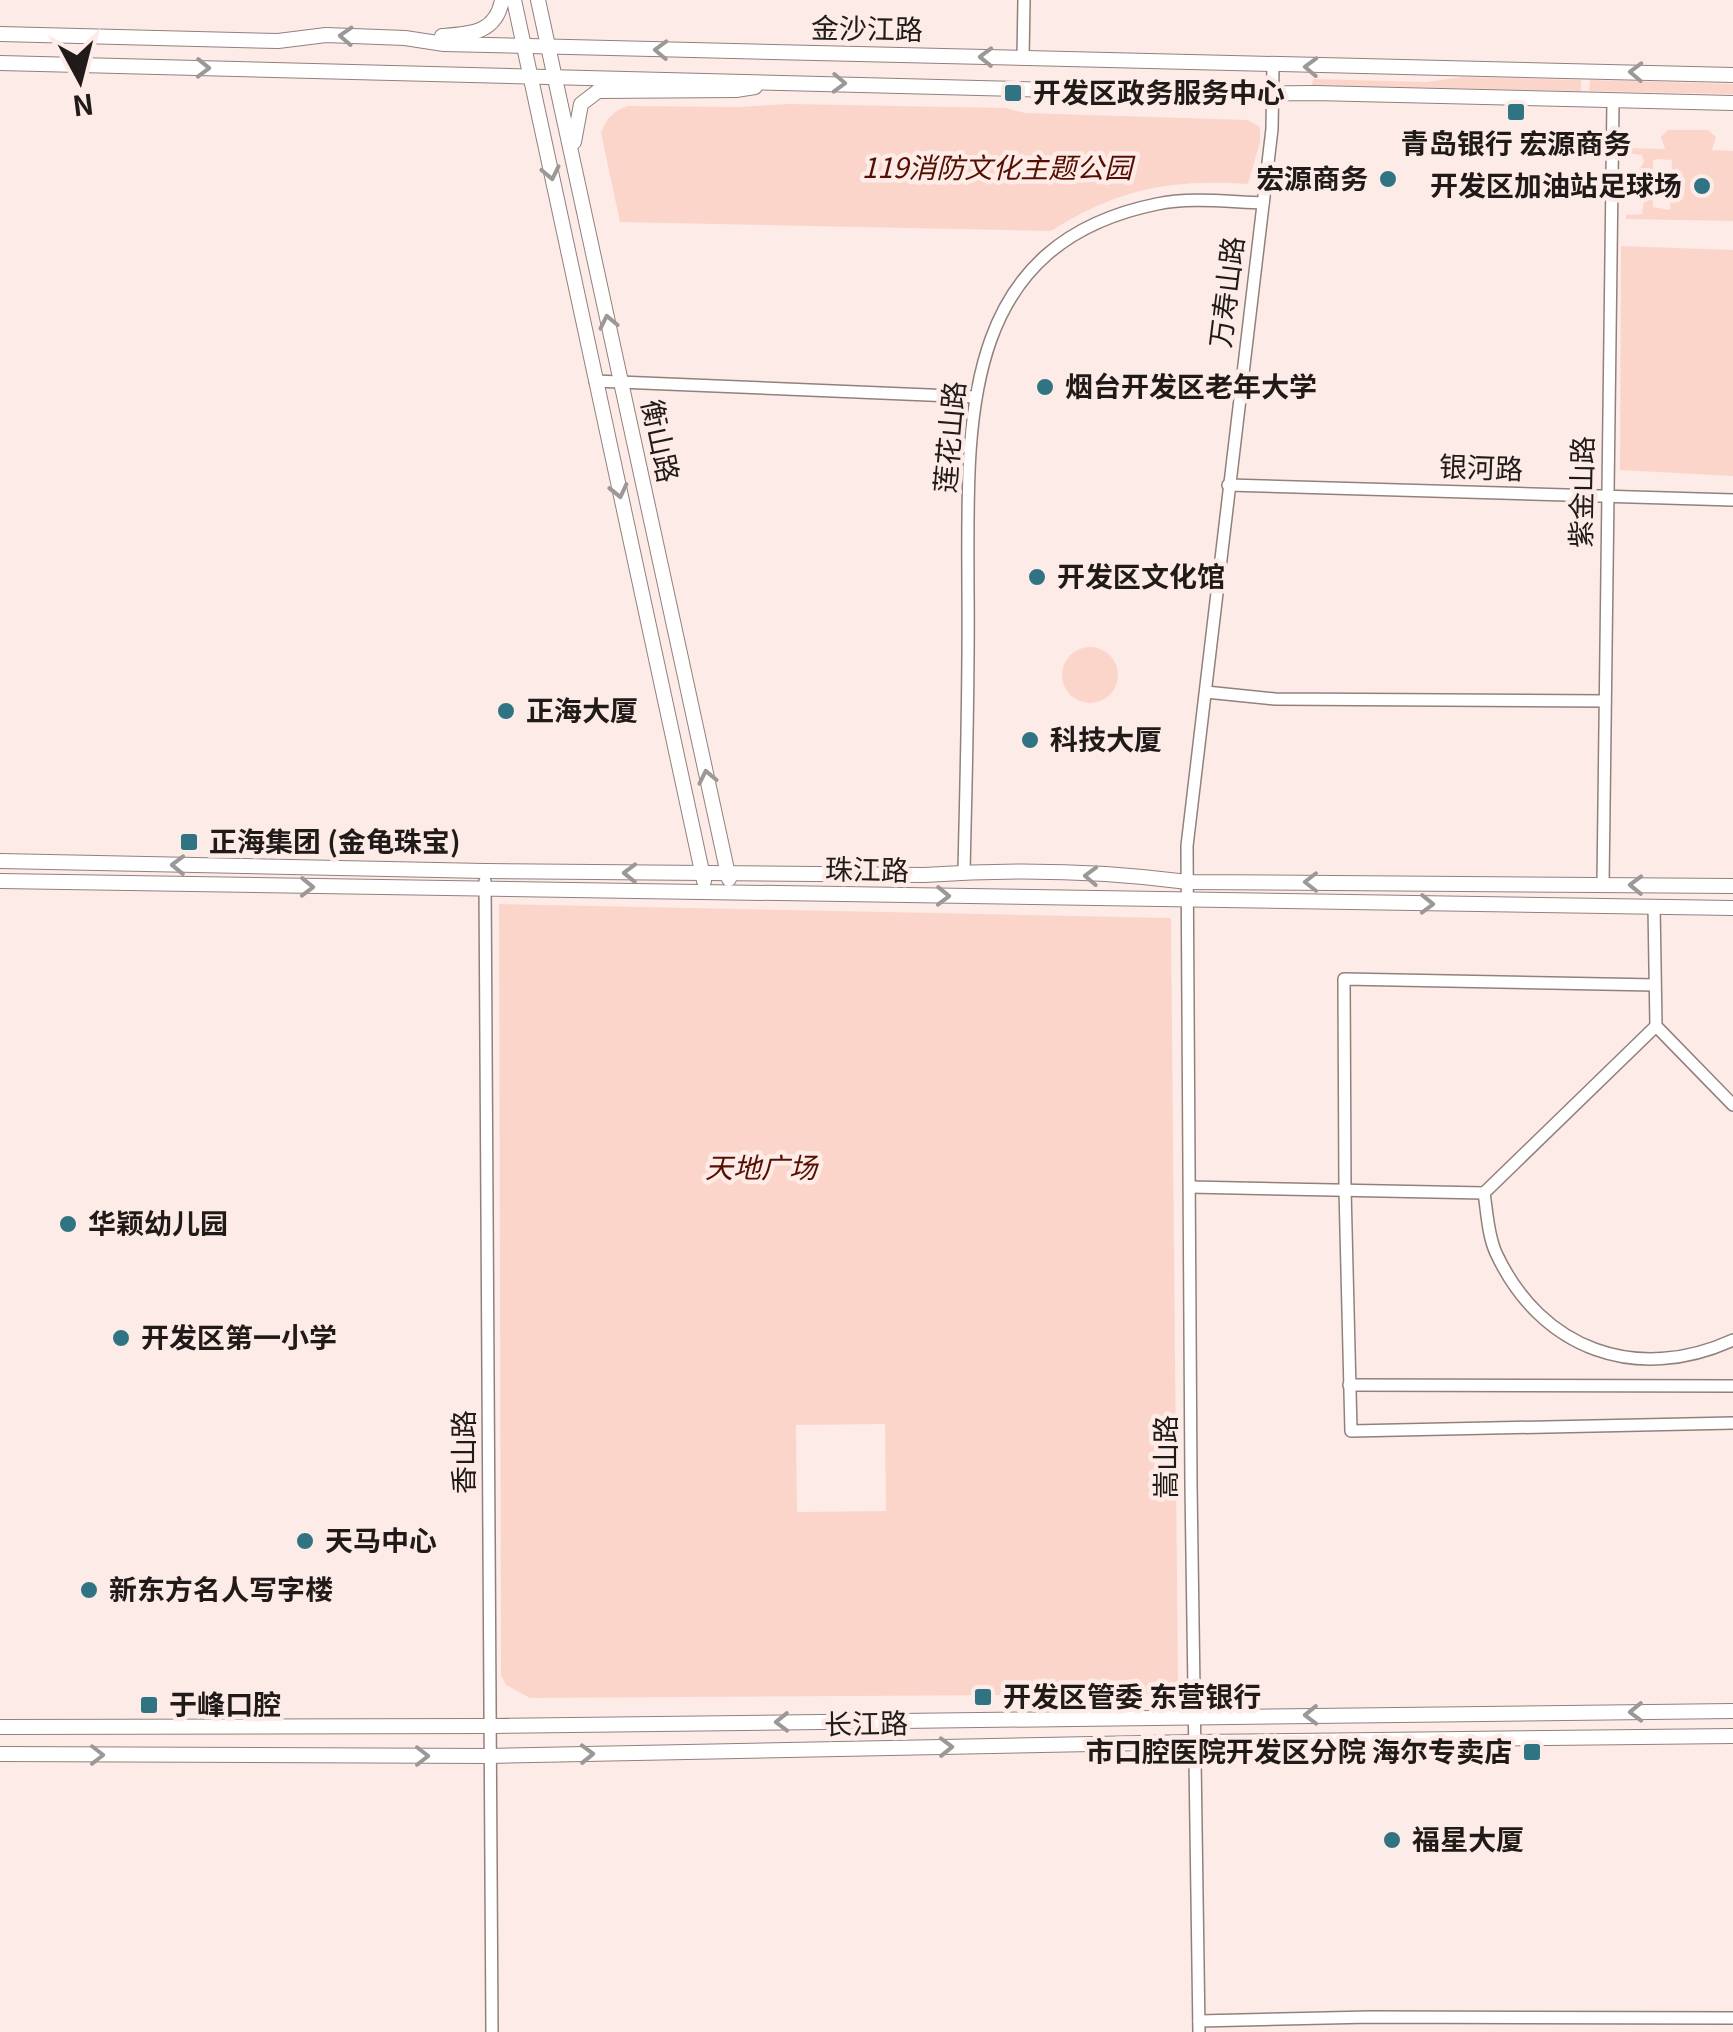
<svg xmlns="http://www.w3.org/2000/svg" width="1733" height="2032" font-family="Georgia,'Noto Sans SC',serif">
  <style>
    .green { fill: #fcd5ca; fill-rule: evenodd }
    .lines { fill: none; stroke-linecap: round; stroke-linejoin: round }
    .minor-casing { stroke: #91817d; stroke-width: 14 }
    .major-casing { stroke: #91817d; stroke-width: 16 }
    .minor { stroke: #fff; stroke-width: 11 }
    .major { stroke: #fff; stroke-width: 14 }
    .oneway { stroke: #9b9897 }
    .poi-dot { fill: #307484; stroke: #fdebe7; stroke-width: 4 }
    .labels { text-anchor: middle; stroke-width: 9; stroke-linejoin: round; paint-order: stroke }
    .street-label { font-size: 28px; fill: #201a18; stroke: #fdebe7 }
    .poi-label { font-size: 28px; font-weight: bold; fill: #201a18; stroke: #fdebe7; text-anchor: start }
    .park-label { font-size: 28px; font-style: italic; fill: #550f00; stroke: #fdebe7 }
  </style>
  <rect width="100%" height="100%" fill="#fdebe7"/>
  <!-- green -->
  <g class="green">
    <path d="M1463,77L1581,80V91L1312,85L1313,79L1426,82Z"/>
    <path d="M1590,80L1733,84V94L1589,91Z"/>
    <path d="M789,104L1006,108L1025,113L1248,120L1260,127V142L1248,184C1170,179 1118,189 1051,231L620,222L601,133C606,119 613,111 628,106L738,107Z"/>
    <path d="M1668,130H1708L1716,137L1712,150L1733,151V221L1626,219V215L1642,214L1644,201L1639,197V170L1644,162L1642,155L1625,153V148L1665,149L1661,137ZM1656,159L1672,160L1670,210L1653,207V161Z"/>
    <path d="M1621,246L1733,250V476L1620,470Z"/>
    <circle cx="1090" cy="675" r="28"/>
    <path d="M499,904L1171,918L1178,1684L1162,1694L530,1698L506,1685L501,1675ZM885,1424L886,1511L797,1512L796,1425Z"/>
  </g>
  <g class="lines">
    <defs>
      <g id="minor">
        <path d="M1023,58L1024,0"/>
        <path d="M595,381L976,397"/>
        <path d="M1228,485L1733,500"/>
        <path d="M1206,692L1275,699L1605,701"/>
        <path d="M964,872C966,779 969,685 968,591C968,428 955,245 1157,204C1190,197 1229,202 1263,203"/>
        <path d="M485,881L492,2032"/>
        <path d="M1603,884L1613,101"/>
        <path d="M1654,906L1656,1026L1733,1105"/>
        <path d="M1655,985L1344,979L1345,1189L1351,1431L1733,1423"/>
        <path d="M1656,1026L1484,1193C1487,1212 1488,1236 1496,1253C1541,1350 1637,1384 1733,1340"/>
        <path d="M1190,1187L1484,1193"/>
        <path d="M1349,1385L1733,1386"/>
        <path d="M1199,2021L1370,2017L1733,2018"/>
        <path d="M1199,2032L1191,1485L1187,846L1272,129L1273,65"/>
      </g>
      <g id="major">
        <path d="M514,0L704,881"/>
        <path d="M538,0L729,879"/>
        <path d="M0,34L278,41L326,35L405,38L444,44L1733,75"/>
        <path d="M442,36C471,34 496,33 502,0"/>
        <path d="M0,63L1216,94L1314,93L1733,103"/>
        <path d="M574,142L581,104L598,91L736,90L755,87"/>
        <path d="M0,861L485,871L924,875C1011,869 1102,871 1188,882L1733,886"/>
        <path d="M0,881L1733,908"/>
        <path d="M0,1727L489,1726L1733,1711"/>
        <path d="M0,1754L489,1756L1195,1742L1733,1736"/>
      </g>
    </defs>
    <!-- minor casing -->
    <use href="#minor" class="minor-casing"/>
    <!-- major casing -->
    <use href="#major" class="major-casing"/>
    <!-- minor -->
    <use href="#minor" class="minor"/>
    <!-- major -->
    <use href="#major" class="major"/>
  </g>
  <!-- one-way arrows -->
  <defs><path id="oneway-chevron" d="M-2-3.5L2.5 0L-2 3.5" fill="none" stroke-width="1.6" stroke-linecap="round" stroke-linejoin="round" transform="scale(2.5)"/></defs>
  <g class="oneway">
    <use href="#oneway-chevron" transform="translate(346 36) rotate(-177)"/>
    <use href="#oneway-chevron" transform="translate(661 50) rotate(-178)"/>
    <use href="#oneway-chevron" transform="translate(986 57) rotate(-179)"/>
    <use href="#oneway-chevron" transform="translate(1311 67) rotate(-178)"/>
    <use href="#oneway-chevron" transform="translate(203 68) rotate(1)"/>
    <use href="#oneway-chevron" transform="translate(1636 72) rotate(-178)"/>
    <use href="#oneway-chevron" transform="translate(839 83) rotate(2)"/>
    <use href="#oneway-chevron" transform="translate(551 173) rotate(78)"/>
    <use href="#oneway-chevron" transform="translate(608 322) rotate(-102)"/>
    <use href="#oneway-chevron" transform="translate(619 491) rotate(77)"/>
    <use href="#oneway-chevron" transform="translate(707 777) rotate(-102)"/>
    <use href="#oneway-chevron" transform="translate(178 865) rotate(-179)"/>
    <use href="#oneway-chevron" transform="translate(630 873) rotate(-179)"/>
    <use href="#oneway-chevron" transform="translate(1091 876) rotate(-178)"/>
    <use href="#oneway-chevron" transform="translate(1311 882) rotate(-180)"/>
    <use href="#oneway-chevron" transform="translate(1636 885) rotate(-179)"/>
    <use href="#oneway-chevron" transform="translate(307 887) rotate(1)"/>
    <use href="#oneway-chevron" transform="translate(943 896) rotate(1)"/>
    <use href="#oneway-chevron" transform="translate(1427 904) rotate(1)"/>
    <use href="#oneway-chevron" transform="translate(1636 1712) rotate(179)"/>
    <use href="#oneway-chevron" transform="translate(1311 1715) rotate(179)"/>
    <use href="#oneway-chevron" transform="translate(782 1722) rotate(179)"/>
    <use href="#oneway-chevron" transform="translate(946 1747) rotate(-1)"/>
    <use href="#oneway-chevron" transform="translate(587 1754) rotate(-1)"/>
    <use href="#oneway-chevron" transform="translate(97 1755)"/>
    <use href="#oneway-chevron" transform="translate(422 1756)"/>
  </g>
  <!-- markers -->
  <g class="poi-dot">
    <rect x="1003" y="83" width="20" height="20" rx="5"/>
    <rect x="1506" y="102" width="20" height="20" rx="5"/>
    <circle cx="1388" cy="179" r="10"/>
    <circle cx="1702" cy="186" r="10"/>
    <circle cx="1045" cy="387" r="10"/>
    <circle cx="1037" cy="577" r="10"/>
    <circle cx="506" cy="711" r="10"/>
    <circle cx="1030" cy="740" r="10"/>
    <rect x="179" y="832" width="20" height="20" rx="5"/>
    <circle cx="68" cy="1224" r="10"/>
    <circle cx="121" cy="1338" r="10"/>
    <circle cx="305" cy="1541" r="10"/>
    <circle cx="89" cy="1590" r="10"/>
    <rect x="973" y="1687" width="20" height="20" rx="5"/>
    <rect x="139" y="1695" width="20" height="20" rx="5"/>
    <rect x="1522" y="1742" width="20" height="20" rx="5"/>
    <circle cx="1392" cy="1840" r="10"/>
  </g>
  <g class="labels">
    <!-- street labels -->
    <g class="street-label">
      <text transform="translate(867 29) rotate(1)" y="10">金沙江路</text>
      <text transform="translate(1227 292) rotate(-83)" y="10">万寿山路</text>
      <text transform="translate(950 437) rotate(-85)" y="10">莲花山路</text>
      <text transform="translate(660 441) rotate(78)" y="10">衡山路</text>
      <text transform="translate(1481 468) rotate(2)" y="10">银河路</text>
      <text transform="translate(1582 492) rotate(-89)" y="10">紫金山路</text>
      <text transform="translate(867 870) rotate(1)" y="10">珠江路</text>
      <text transform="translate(464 1452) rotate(-90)" y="10">香山路</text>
      <text transform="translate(1166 1457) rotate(-90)" y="10">嵩山路</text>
      <text transform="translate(866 1724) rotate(-1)" y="10">长江路</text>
    </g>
    <!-- poi labels -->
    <g class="poi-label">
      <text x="1033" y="103">开发区政务服务中心</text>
      <text x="1516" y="154" text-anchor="middle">青岛银行 宏源商务</text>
      <text x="1368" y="189" text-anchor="end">宏源商务</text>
      <text x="1682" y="196" text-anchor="end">开发区加油站足球场</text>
      <text x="1065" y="397">烟台开发区老年大学</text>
      <text x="1057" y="587">开发区文化馆</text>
      <text x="526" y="721">正海大厦</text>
      <text x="1050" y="750">科技大厦</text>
      <text x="209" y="852">正海集团 (金龟珠宝)</text>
      <text x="88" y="1234">华颖幼儿园</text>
      <text x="141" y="1348">开发区第一小学</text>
      <text x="325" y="1551">天马中心</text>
      <text x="109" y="1600">新东方名人写字楼</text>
      <text x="1003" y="1707">开发区管委 东营银行</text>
      <text x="169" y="1715">于峰口腔</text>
      <text x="1512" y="1762" text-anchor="end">市口腔医院开发区分院 海尔专卖店</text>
      <text x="1412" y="1850">福星大厦</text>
    </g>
    <!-- park labels -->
    <g class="park-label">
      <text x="997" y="178">119消防文化主题公园</text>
      <text x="761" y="1178">天地广场</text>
    </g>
  </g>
  <!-- north arrow -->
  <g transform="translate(80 80) rotate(173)" stroke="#fdebe7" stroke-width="8" paint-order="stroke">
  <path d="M0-8L18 38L0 25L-18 38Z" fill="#201a18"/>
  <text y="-15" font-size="28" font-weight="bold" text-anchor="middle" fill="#201a18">N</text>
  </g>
</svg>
